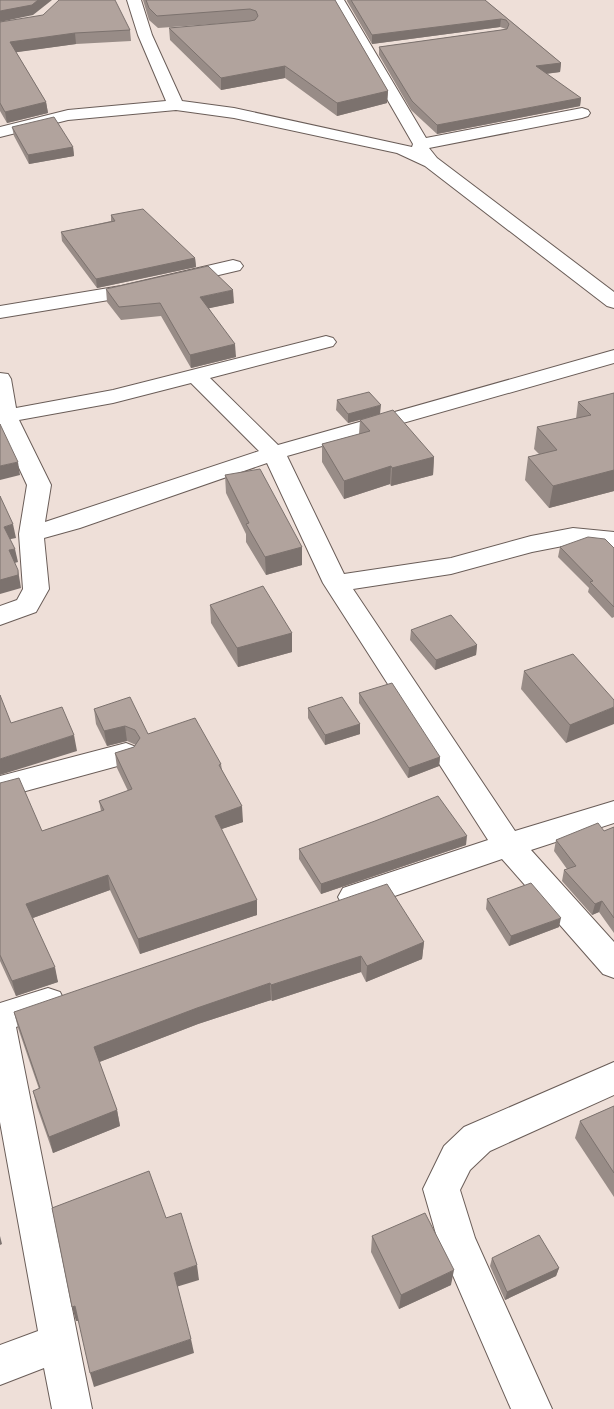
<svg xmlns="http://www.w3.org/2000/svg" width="614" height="1409" font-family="'Noto Sans',sans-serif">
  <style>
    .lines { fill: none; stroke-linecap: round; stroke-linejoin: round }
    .minor-casing { stroke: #6a5d58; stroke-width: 2 }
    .minor { fill: #fff; fill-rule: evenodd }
    .wall { fill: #988c87 }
    .shaded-wall { fill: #7c726e }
    .building { fill: #b1a39d; stroke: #7c726e }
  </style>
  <rect width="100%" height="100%" fill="#eedfd8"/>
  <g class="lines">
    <defs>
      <g id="minor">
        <path d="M127,0H141L152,35L182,101L234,108L412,147L413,144L330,0H344L426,138L582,108L588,110L590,113L588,116L582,118L429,148L437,158L614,292V308L607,306L425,166L397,153L234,118L176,110L68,120L0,137V127L68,110L166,101L138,35Z"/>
        <path d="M233,260L240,262L243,266L240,270L121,298L0,318V306L121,286Z"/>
        <path d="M326,336L333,338L336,342L333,346L210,378L278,445L614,350V363L287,456L344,574L451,558L531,536L573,528L614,532V548L573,544L532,552L451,574L353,589L515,831L614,801V823L531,850L614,942V978L603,974L502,859L354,910L343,906L338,897L343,888L488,840L323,583L267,463L80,528L44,538L49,589L36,612L0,625V606L17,600L23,589L19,534L27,485L0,427V373L8,374L11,379L16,408L113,390ZM191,383L259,451L45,522L51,485L19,420L113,403Z"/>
        <path d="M126,743L136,747L140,754L136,761L0,798V776Z"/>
        <path d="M48,988L60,992L65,1002L60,1012L16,1027L92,1409H52L44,1368L0,1385V1345L38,1331L0,1122V1003Z"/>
        <path d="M614,1062V1095L490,1151L470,1170L460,1190L475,1238L552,1409H511L438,1241L423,1189L444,1146L464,1127Z"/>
      </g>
    </defs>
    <!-- minor casing -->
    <use href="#minor" class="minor-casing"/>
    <!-- minor -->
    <use href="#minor" class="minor"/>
  </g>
  <!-- wall -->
  <g class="wall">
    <path d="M143,0H335L388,91L387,103L337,116L285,78L221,90L170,40L169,28L242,22L158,28L149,20Z"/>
    <path d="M347,0H485L561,63L560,72L546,74L581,98L580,106L437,134L411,110L379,55V47L501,30L506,29L500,27L372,44L347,1Z"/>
    <path d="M0,22L130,30L131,41L76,44L16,52L46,102L48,113L7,123L0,111Z"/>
    <path d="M12,127L73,147L74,156L29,164L14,136Z"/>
    <path d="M111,215L195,258L196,267L97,288L62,241L61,232L111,221Z"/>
    <path d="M106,289L234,303L209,308L236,357L191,368L161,316L121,320L107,302Z"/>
    <path d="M614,393V491L549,508L525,480L528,457L539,454L534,449L537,427L576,419L578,402Z"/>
    <path d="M337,400L380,414L434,457L433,475L391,486L390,484L344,499L322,462V444L359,434L360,420L348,423L336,410Z"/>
    <path d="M225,475L302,547V565L266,575L246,542V534L226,493Z"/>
    <path d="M560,547L614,548V617L612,618L588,592L589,588L558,557Z"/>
    <path d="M210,605L292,633V652L238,667L211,623Z"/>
    <path d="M411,630L477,645L476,655L435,670L410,640Z"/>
    <path d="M524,671L614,700L566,743L521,689Z"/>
    <path d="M359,693L440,757L439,766L408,778L359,703Z"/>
    <path d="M308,708L360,724V734L325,745L308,718Z"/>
    <path d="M94,709L148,734L221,764L222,770L243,822L221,829L257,915L140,954L110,890L33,918L58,982L16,996L0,961V783L42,831L101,811L99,801L128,791L117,768L115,753L134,747L136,745L127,741L107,746L96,724Z"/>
    <path d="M614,827V933L599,912L592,915L562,881L564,870L567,869L554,851L556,840L604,831Z"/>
    <path d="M466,845L321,894L299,859V849Z"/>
    <path d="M487,899L559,927L509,946L486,909Z"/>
    <path d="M424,942L422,959L366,982L361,972L272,1001L271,1000L198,1024L99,1062L117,1110L120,1126L53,1153L37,1107L33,1091L39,1089L18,1028L14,1012Z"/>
    <path d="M614,1106V1197L575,1138L580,1121Z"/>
    <path d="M372,1236L451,1285L399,1309L371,1252Z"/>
    <path d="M492,1258L559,1268L556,1276L505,1300L490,1266Z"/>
  </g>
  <!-- shaded-wall -->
  <g class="shaded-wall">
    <path d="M38,0H52L33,15L0,22V11Z"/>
    <path d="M501,19L500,27L372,44V35Z"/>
    <path d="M75,33L76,44L11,53L10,42Z"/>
    <path d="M561,63L560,72L535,75L536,66Z"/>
    <path d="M285,66V78L221,90V78Z"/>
    <path d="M388,91L387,103L337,116V103Z"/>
    <path d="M581,98L580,106L437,134V125Z"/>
    <path d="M46,102L48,113L7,123L5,112Z"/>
    <path d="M73,147L74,156L29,164L28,155Z"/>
    <path d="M195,258L196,267L97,288L96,279Z"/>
    <path d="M233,290L234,303L201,310L200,297Z"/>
    <path d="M235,344L236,357L191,368L190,355Z"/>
    <path d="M381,405L380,414L348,423V414Z"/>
    <path d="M434,457L433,475L391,486L392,468Z"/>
    <path d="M18,462L20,475L0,480V466Z"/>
    <path d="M391,466L390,484L344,499V481Z"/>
    <path d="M614,470V491L549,508L553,486Z"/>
    <path d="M13,524L16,538L6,540L4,527Z"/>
    <path d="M302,547V565L266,575L265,557Z"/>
    <path d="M15,549L18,562L11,564L9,550Z"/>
    <path d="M18,570L21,588L0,594V580Z"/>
    <path d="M292,633V652L238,667L237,648Z"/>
    <path d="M477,645L476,655L435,670L436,660Z"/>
    <path d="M614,707V724L566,743L570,725Z"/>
    <path d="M360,724V734L325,745V735Z"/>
    <path d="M125,726L127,741L107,746L104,731Z"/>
    <path d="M74,735L77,751L0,775V759Z"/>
    <path d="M440,757L439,766L408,778L409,768Z"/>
    <path d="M242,806L243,822L216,831L215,816Z"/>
    <path d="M467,836L466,845L321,894V884Z"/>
    <path d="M108,875L110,890L30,919L26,904Z"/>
    <path d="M257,900V915L140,954L138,939Z"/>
    <path d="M602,901L599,912L592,915L595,904Z"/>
    <path d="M561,918L559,927L509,946L511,936Z"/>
    <path d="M424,942L422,959L366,982L367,966Z"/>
    <path d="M361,956V972L272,1001L271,985Z"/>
    <path d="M55,967L58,982L16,996L12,981Z"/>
    <path d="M270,983L271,1000L198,1024L97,1063L94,1047L197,1008Z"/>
    <path d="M117,1110L120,1126L53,1153L49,1137Z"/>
    <path d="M0,1236L2,1244L0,1245Z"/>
    <path d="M197,1265L199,1280L176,1287L174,1273Z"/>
    <path d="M559,1268L556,1276L505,1300L507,1292Z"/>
    <path d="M454,1270L451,1285L399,1309L401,1295Z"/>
    <path d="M75,1306L79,1321H76L72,1307Z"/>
    <path d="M191,1339L194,1353L94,1387L90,1373Z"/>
  </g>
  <!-- building -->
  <g class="building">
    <path d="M0,0H38L32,5L0,11Z"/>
    <path d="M59,0H115L130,30L75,33L10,42L46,102L5,112L0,103V22L43,15Z"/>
    <path d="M146,0H335L388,91L337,103L285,66L221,78L169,28L250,21L255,20L258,16L256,11L250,9L157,16L149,8Z"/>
    <path d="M351,0H485L561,63L536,66L581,98L437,125L412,101L379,47L501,30L507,29L509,24L506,20L501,19L372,35Z"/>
    <path d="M54,117L73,147L28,155L12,127Z"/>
    <path d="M143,209L195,258L96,279L61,232L115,221L111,215Z"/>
    <path d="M208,266L233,290L200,297L235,344L190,355L160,303L119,307L106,289Z"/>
    <path d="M369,392L381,405L348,414L337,400Z"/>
    <path d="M614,393V470L553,486L528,457L557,450L537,427L591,415L578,402Z"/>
    <path d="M393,410L434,457L392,468L391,466L344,481L322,444L370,431L360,420Z"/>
    <path d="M0,424L18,462L0,466Z"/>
    <path d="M260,469L302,547L265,557L246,524L249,523L225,475Z"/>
    <path d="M0,496L13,524L4,527L15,549L9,550L18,570V575L0,580Z"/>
    <path d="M588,537L605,539L614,548V607L590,582L593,581L560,547Z"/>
    <path d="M263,586L292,633L237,648L210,605Z"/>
    <path d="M451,615L477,645L436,660L411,630Z"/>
    <path d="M573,654L614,700V707L570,725L524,671Z"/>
    <path d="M392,683L440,757L409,768L359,693Z"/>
    <path d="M0,695L11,723L62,707L74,735L0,759Z"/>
    <path d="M130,697L148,734L195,718L221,764L219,765L242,806L215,816L257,900L138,939L108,875L26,904L55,967L12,981L0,955V783L19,778L42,831L104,810L99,801L132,789L115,753L134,747L140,738L135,730L125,726L104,731L94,709Z"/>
    <path d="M342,697L360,724L325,735L308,708Z"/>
    <path d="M438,796L467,836L321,884L299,849L375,821Z"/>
    <path d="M598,823L604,831L614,827V918L602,901L595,904L564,870L576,866L556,840Z"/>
    <path d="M531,883L561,918L511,936L487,899Z"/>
    <path d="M387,884L424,942L367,966L361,956L271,985L270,983L197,1008L94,1047L117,1110L49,1137L33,1091L40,1088L14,1012Z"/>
    <path d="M614,1106V1173L580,1121Z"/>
    <path d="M149,1171L166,1218L181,1213L197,1265L174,1273L191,1339L90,1373L75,1306L72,1307L52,1208Z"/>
    <path d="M425,1213L454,1270L401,1295L372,1236Z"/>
    <path d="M539,1235L559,1268L507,1292L492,1258Z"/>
  </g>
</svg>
